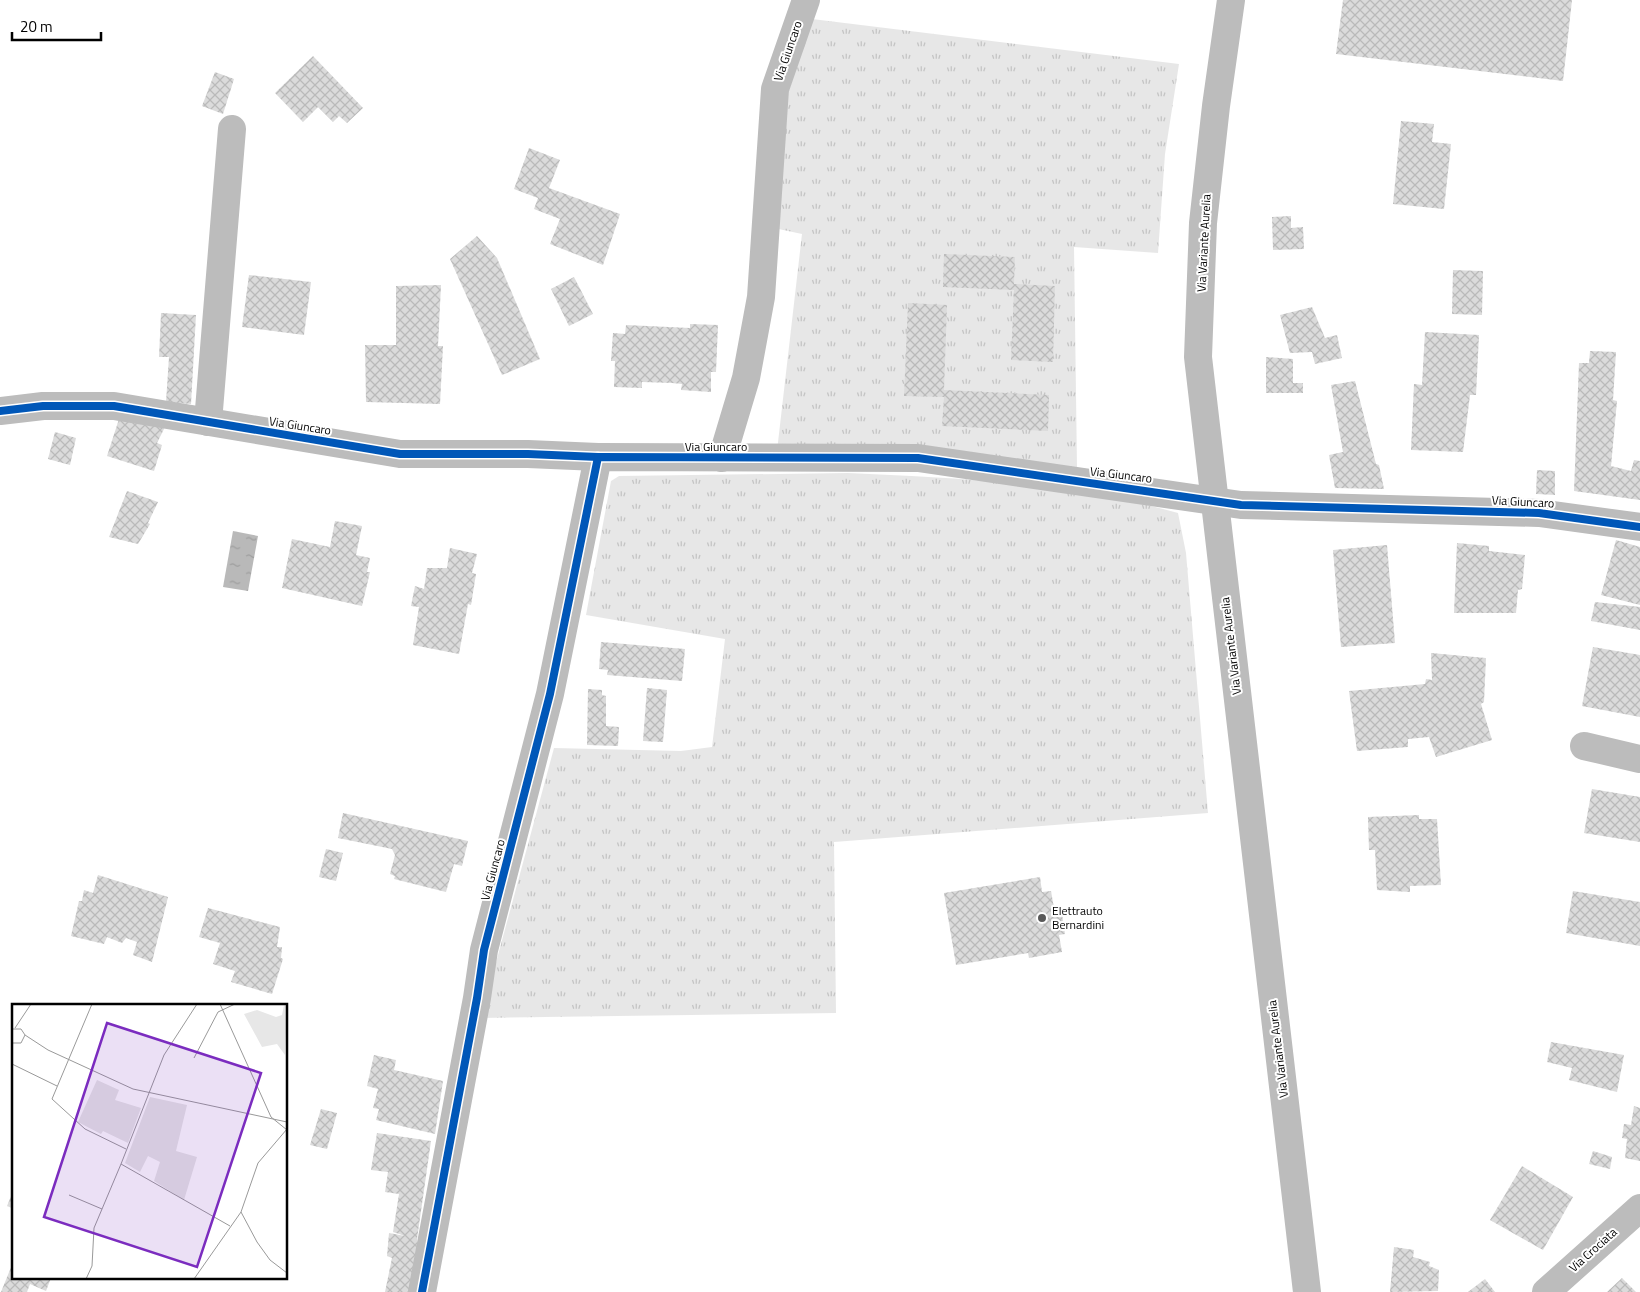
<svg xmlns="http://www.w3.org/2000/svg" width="1640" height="1292" font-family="'Titillium Web',sans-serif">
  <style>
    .grass { fill: url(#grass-tufts) }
    .water { fill: url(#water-ripples) }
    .building { fill: url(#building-cross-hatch) }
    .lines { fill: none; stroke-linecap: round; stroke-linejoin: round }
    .minor { stroke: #bcbcbc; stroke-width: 28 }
    .primary { stroke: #bcbcbc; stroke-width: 28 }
    .cycleway-casing { stroke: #fff; stroke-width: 11 }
    .cycleway { stroke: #0057b8; stroke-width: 8 }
    .poi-dot { fill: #595959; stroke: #fff; stroke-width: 2 }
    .labels { text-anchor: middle; stroke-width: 4; stroke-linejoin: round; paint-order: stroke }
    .street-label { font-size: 12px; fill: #000; stroke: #fff }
    .poi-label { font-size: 12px; fill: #000; stroke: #fff; text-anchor: start }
    .inset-road { fill: none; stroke: #999; stroke-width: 1 }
    .view { fill: #7b2cbf; fill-opacity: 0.15; stroke: #7b2cbf; stroke-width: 2.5 }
    .inset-edge { fill: none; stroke: #000; stroke-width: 2.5 }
  </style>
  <defs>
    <pattern id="grass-tufts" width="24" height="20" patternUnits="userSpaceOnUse" patternTransform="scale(1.25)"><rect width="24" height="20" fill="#e7e7e7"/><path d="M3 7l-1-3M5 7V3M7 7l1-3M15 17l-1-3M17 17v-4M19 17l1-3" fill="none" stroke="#c4c4c4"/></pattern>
    <pattern id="water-ripples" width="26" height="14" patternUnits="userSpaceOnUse" patternTransform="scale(1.25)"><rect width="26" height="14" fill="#b9b9b9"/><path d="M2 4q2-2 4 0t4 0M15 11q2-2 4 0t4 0" fill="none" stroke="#9d9d9d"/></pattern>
    <pattern id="building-cross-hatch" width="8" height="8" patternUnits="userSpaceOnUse" patternTransform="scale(1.25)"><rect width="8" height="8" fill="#dbdbdb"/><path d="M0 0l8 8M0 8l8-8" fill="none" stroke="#bababa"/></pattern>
  </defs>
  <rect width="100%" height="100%" fill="#fff"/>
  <!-- grass -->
  <g class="grass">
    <path d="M812,19L1179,64L1165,154L1158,253L1074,247L1077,468L777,451L802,234L774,228L784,90Z"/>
    <path d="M848,473C958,478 1071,483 1178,513L1186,553L1208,813L834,842L836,1013L481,1018L554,748L681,751L712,747L725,639L586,615L611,481L619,476Z"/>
  </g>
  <!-- water -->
  <path class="water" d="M233,531L258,536L248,591L223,587Z"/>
  <!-- building -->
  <g class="building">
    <path d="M1343,0H1572L1563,81L1336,54Z"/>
    <path d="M313,56L363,108L347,123L339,116L333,122L318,107L303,122L275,93Z"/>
    <path d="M215,72L234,79L223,114L202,106Z"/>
    <path d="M1401,121L1434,124L1432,142L1451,144L1444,209L1393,204Z"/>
    <path d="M529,148L560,160L549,188L620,214L603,265L550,244L560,219L534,209L538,198L514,189Z"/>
    <path d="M1291,216V228L1303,227L1304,249L1273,250L1272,217Z"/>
    <path d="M477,236L497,258L540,359L502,375L450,259Z"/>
    <path d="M944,254L1015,257L1014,284L1055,286L1053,362L1011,360L1014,290L943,287Z"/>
    <path d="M1453,270L1483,271L1482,315L1452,314Z"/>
    <path d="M249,275L311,282L304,335L242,327Z"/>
    <path d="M574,277L593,314L569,326L551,289Z"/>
    <path d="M441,285L438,346H443L440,404L366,402L365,345H396V286Z"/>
    <path d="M908,303L947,305L944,390L1049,395L1048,431L942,426L944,397L904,396Z"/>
    <path d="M1312,307L1325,338L1337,335L1342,358L1315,364L1312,352L1290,353L1280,315Z"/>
    <path d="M161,313L196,315L191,404L166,402L169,357H159Z"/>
    <path d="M690,324L718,325L716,372H711V392L681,390L682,384L672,383L642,382V388L614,387L615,361H611L613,333L625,334L626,325L690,328Z"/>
    <path d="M1425,332L1479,335L1476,395H1470L1463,452L1411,450L1414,384L1422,385Z"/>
    <path d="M1590,351L1616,352L1613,400L1617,401L1611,466L1631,471L1634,460L1640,461V500L1574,491L1579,363H1589Z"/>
    <path d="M1266,357L1293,359V383H1303V393H1266Z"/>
    <path d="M1355,381L1376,464L1379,465L1384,489L1335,488L1329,455L1343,452L1331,385Z"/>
    <path d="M119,419L165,427L157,443L162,445L154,471L107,456Z"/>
    <path d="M55,432L76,438L70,465L48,459Z"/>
    <path d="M1537,470L1555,471V495L1536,494Z"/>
    <path d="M127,491L158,502L148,523L150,524L138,544L109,537Z"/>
    <path d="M335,521L362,526L356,555L370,558L367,572H370L362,606L282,588L292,539L330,547Z"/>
    <path d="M1616,540L1640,547V605L1601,595Z"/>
    <path d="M1457,543L1489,546V551L1525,555L1522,589L1518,590L1516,613H1454Z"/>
    <path d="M1387,545L1395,643L1341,647L1333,550Z"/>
    <path d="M450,548L477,554L472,573L476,574L471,605L468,604L459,654L413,645L419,607L411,606L415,586L424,589L427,568H447Z"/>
    <path d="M1595,602L1640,607V630L1591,621Z"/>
    <path d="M601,642L685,649L682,681L607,675L608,670L599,669Z"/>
    <path d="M1593,647L1640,655V717L1582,706Z"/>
    <path d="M1431,653L1486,658L1484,702L1481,704L1492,740L1436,757L1429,737L1408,739V747L1357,751L1349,691L1425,684L1426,679L1432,680Z"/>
    <path d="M647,688L667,690L663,742L643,741Z"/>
    <path d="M588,689L602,690V695L606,696V726L619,727L618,746L587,745Z"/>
    <path d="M1592,789L1640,797V842L1584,833Z"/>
    <path d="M343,813L468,841L462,866L454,864L446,892L394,879L395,876L390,874L395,855L392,849L338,838Z"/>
    <path d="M1419,815V819H1437L1441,885L1410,886V892L1377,890L1375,850H1369L1368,817Z"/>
    <path d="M326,849L343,853L336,881L319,877Z"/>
    <path d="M98,875L168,897L152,962L133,955L137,942L126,938L122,943L107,937L104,944L71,936L79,901H82L84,890L93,893Z"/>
    <path d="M1040,877L1042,892L1051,891L1054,908L1061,907L1065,934L1059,935L1062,952L1029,958L1028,953L956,965L944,893Z"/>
    <path d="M1573,891L1640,902V946L1566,933Z"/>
    <path d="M208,908L280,927L277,947H282L281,958L283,959L272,994L231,982L235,971L213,964L220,943L199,937Z"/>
    <path d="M1551,1042L1624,1055L1617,1092L1569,1080L1572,1068L1547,1062Z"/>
    <path d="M374,1055L396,1060L394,1070L443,1081L435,1134L376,1120L379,1109L373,1108L378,1089L367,1086Z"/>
    <path d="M1634,1106L1640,1108V1161L1625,1158L1627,1139L1622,1138L1624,1124L1631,1125Z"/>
    <path d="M321,1109L337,1113L327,1149L310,1145Z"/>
    <path d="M377,1133L431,1141L417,1239V1274L412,1292H385L392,1258L387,1256L389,1233L405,1236L393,1232L399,1194L385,1192L388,1172L371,1170Z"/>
    <path d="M1593,1151L1612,1157L1610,1169L1589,1164Z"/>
    <path d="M1522,1166L1573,1197L1543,1250L1490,1220Z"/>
    <path d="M14,1189V1209L7,1206Z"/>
    <path d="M1394,1247L1414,1250L1413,1257L1430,1262L1429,1266L1439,1270L1438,1291L1390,1292Z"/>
    <path d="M14,1260V1278H51L46,1291L30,1284L27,1292H1Z"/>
    <path d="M1622,1278L1636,1292H1607Z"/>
    <path d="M1485,1279L1495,1292H1468Z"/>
  </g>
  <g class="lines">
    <!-- minor -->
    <g class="minor">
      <path d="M0,411L43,406H114L400,454H528L598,457"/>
      <path d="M208,422L232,129"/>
      <path d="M722,458L746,378L761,297L775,89L806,0"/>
      <path d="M1584,746L1640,759"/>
      <path d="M422,1292L477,998L484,950L550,694L598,457L918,458L1241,505L1539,513L1640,527"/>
      <path d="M1546,1292L1640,1208"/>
    </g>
    <!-- primary -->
    <path class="primary" d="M1231,0L1216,106L1203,223L1198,357L1307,1292"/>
    <defs>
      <g id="cycleway">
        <path d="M0,411L43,406H114L400,454H528L598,457"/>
        <path d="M422,1292L477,998L484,950L550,694L598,457L918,458L1241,505L1539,513L1640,527"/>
      </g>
    </defs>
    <!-- cycleway casing -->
    <use href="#cycleway" class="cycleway-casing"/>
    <!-- cycleway -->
    <use href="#cycleway" class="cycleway"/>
  </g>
  <!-- markers -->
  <circle class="poi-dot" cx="1042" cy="918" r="5"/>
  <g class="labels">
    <!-- street labels -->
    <g class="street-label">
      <text transform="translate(788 51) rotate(-71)" y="4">Via Giuncaro</text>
      <text transform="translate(1204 243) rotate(-87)" y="4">Via Variante Aurelia</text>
      <text transform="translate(300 426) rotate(9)" y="4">Via Giuncaro</text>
      <text x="716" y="451">Via Giuncaro</text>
      <text transform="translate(1121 475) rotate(7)" y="4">Via Giuncaro</text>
      <text transform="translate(1523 502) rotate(3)" y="4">Via Giuncaro</text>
      <text transform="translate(1231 646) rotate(-97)" y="4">Via Variante Aurelia</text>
      <text transform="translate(493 870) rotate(-75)" y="4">Via Giuncaro</text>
      <text transform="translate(1278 1049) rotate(-97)" y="4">Via Variante Aurelia</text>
      <text transform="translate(1593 1250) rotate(-42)" y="4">Via Crociata</text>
    </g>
    <!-- poi labels -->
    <g class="poi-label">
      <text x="1052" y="915">Elettrauto<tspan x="1052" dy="14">Bernardini</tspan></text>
    </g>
  </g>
  <!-- overview -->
  <g transform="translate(12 1004)">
    <rect width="275" height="275" fill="#fff"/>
    <path d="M85,76L107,86L103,96L129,104L116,139L91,127L89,130L66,118ZM138,93L175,101L164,147L185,153L172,196L142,177L148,158L136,152L128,168L113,159Z" fill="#e7e7e7"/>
    <path d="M272,1L275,3L273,51L265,40L250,43L232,10L245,6L264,13L270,11Z" fill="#e7e7e7"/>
    <path class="inset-road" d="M80,0L40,95L73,125L114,145M185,0L152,51L109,160L218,222M208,0L259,113L275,126M3,24L19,0M0,25H9L13,31L9,39H0M13,31L36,46L121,85L275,118M182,54L206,8L223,0M0,60L45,82M57,191L90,205M229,208L245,238L258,256L275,269M74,275L80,262L82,224L109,160M182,275L229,208L246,159L275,125"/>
    <path class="view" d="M95,19L249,69L185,263L32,213Z"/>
    <rect width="275" height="275" class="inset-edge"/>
  </g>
  <!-- scale -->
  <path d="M12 32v8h89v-8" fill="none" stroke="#000000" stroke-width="2.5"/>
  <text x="20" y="32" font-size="15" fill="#000000" stroke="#ffffff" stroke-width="4" paint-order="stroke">20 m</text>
</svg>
